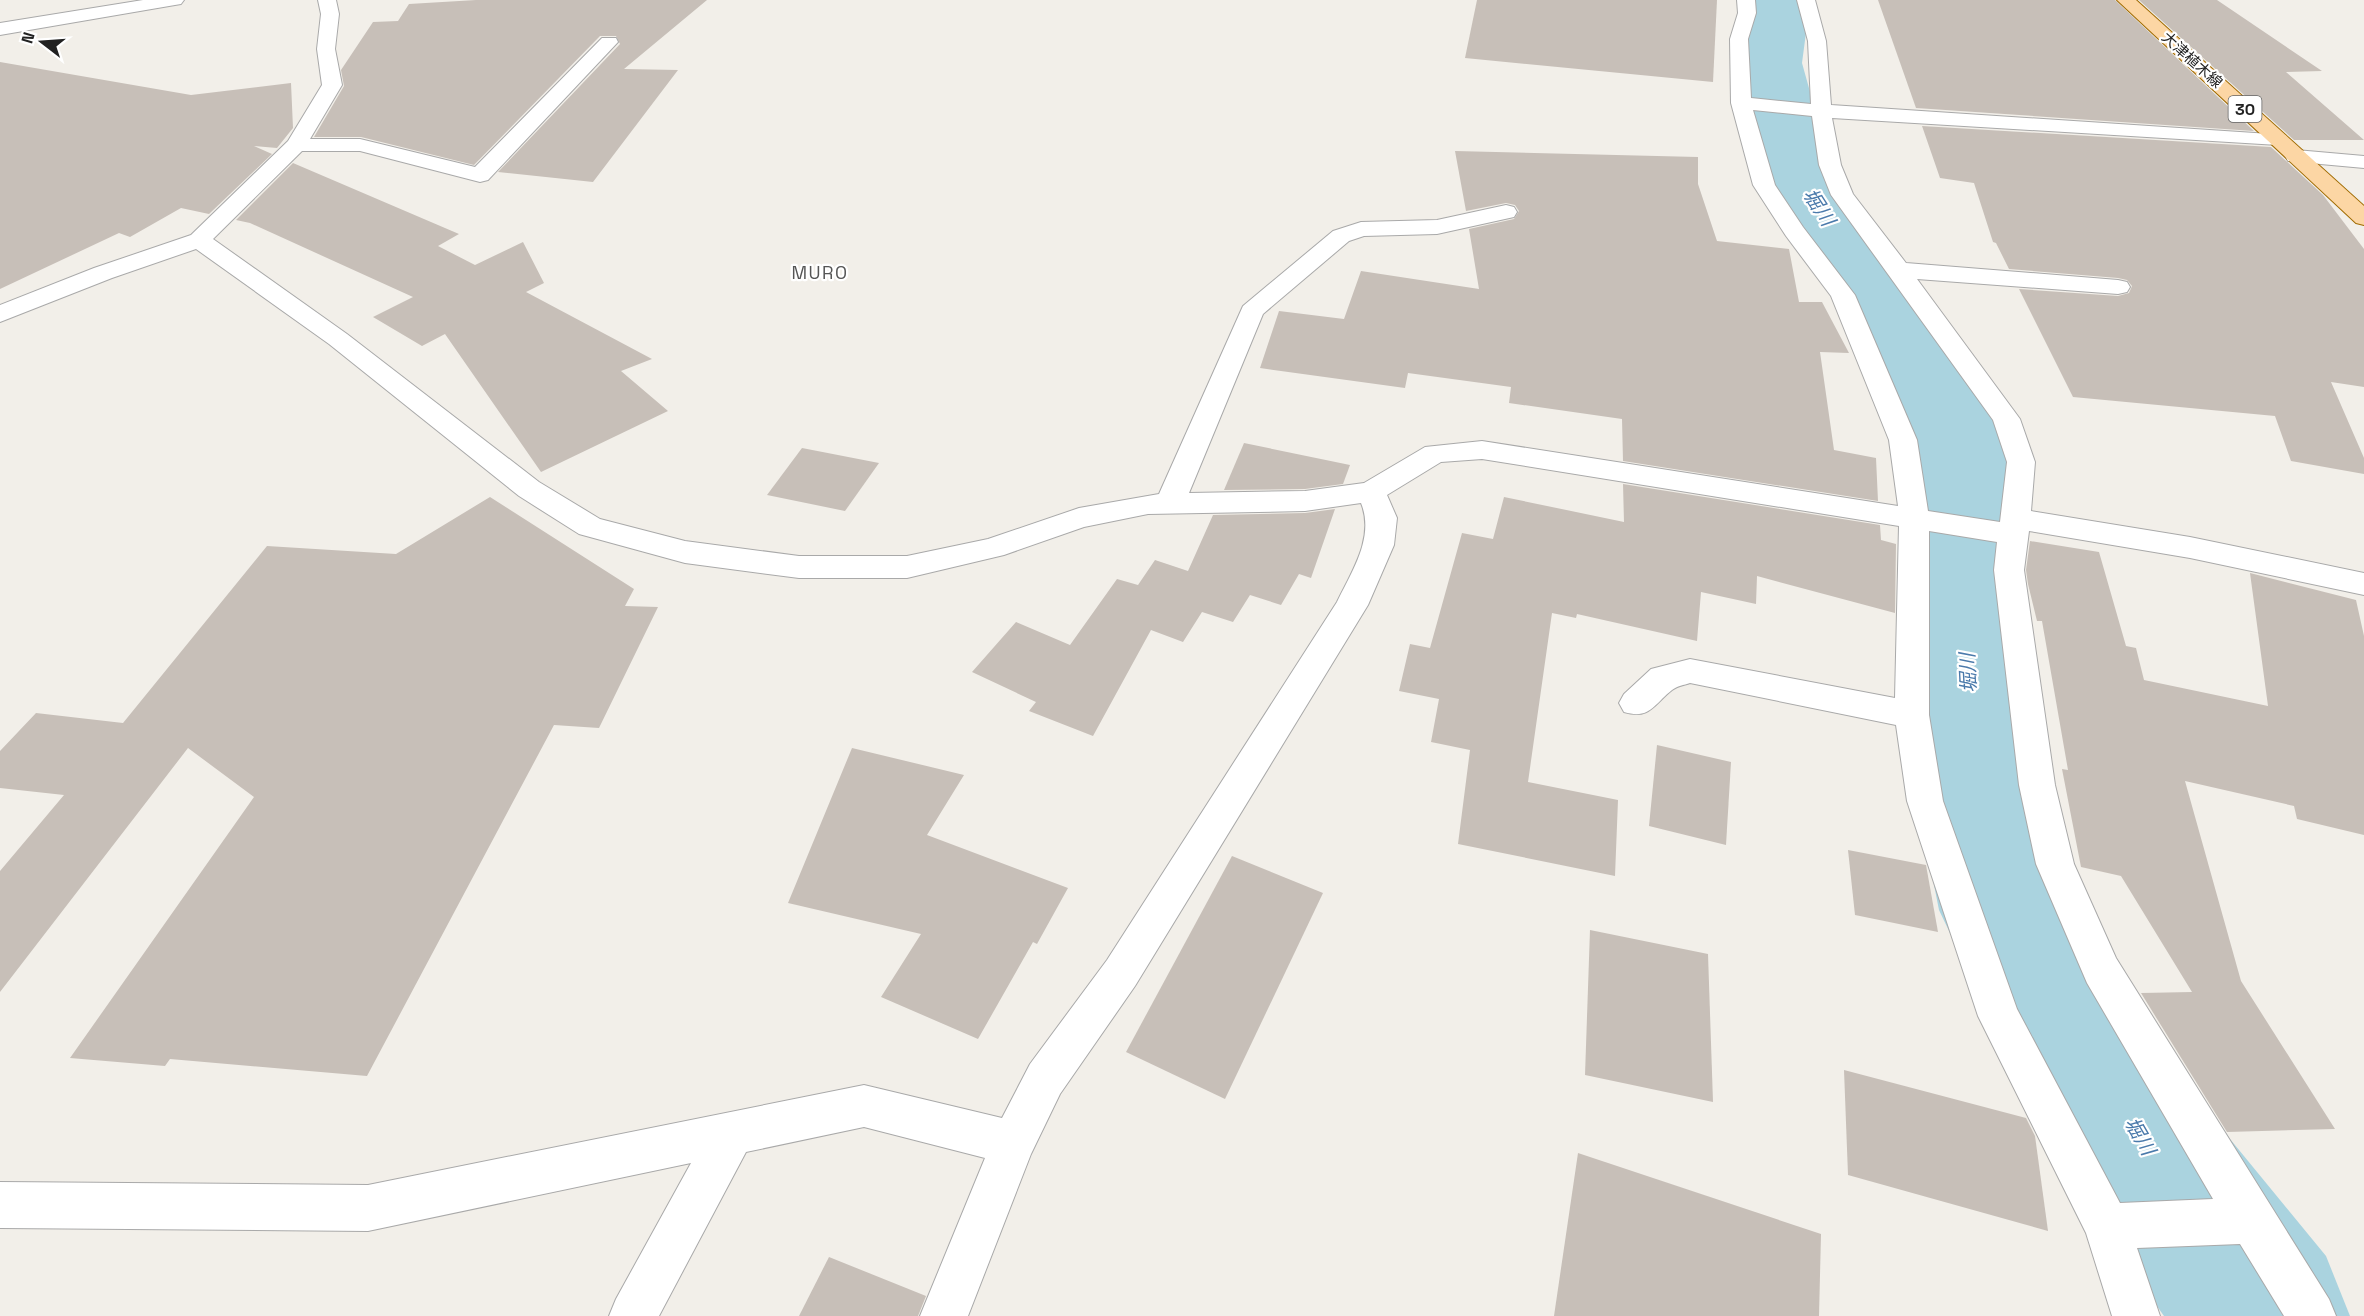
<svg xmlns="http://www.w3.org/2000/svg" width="2364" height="1316" font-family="'Space Grotesk','Noto Sans JP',sans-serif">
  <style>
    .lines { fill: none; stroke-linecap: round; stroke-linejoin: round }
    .river { fill: #aad3df; fill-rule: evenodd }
    .building { fill: #c7bfb8 }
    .minor-casing { stroke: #a9a9a9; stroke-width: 2 }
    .primary-casing { stroke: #a06b00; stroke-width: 2 }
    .minor { fill: #fff; fill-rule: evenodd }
    .primary { fill: #fcd6a4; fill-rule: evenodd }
    .labels { text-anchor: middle; stroke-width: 4.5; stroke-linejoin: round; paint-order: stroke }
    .far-street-label { font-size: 15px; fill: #222; stroke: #fff }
    .shield { fill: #fff; stroke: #646464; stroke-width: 1.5 }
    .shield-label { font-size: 16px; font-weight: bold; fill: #222 }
    .far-quarter-label { font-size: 18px; letter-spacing: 1.5px; fill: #555; stroke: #fff }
    .water-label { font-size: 20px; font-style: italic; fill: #4a7aab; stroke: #fff }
  </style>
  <rect width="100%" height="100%" fill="#f2efe9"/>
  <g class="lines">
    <!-- river -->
    <path class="river" d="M1743,0H1805L1809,10L1802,63L1831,167L1984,388L2005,440L2008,498L2036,774L2069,890L2230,1139L2326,1256L2350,1316H2164L2118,1251L1959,952L1939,910L1912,774L1906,498L1907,440L1890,388L1755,167L1734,63L1745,10Z"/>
  </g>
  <!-- building -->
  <g class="building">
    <path d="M476,0H707L624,69L678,70L593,182L498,172L620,44L616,36H600L474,165L361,137H314L344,86L341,70L373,22L398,21L409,4Z"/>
    <path d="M1477,0H1717L1713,82L1465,58Z"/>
    <path d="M1878,0H2115L2254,131L1916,108Z"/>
    <path d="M2139,0H2217L2322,71L2286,72L2364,140H2294Z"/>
    <path d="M0,62L191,95L291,83L293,128L277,148L254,146L272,154L209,214L181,208L130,237L119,233L0,289Z"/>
    <path d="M1922,126L2271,147L2323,195L2364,249V387L2331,382L2364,458V474L2291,461L2275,416L2073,397L2019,289L2118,296L2129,293L2132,286L2127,280L2118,278L2009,269L1996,243L1993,242L1974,183L1940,178Z"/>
    <path d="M1455,151L1698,157V184L1717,241L1789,249L1799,302H1822L1849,353L1820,352L1834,450L1876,458L1878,501L1623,461L1622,419L1509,403L1511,387L1408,373L1405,388L1260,368L1279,311L1344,319L1361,271L1479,289L1469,229L1514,219L1519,211L1515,205L1506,203L1466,211Z"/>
    <path d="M293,163L459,234L438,246L475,265L523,242L544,283L526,292L652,359L621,371L668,411L541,472L445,334L422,346L373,317L413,297L250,223L236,220Z"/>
    <path d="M1244,443L1350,465L1343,484L1305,489L1224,490Z"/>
    <path d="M802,448L879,463L845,511L767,495Z"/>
    <path d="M1623,484L1880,525L1881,540L1896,544L1895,613L1757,576L1756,604L1701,592L1697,641L1577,614L1576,618L1552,613L1528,782L1618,800L1615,876L1458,844L1470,750L1431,742L1439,699L1399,691L1410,644L1430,648L1462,533L1493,539L1504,497L1624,522Z"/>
    <path d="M490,497L634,589L625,606L658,607L599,728L554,725L367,1076L170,1059L165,1066L70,1058L254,797L188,748L0,992V871L64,795L0,788V751L36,713L123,723L267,546L396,554Z"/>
    <path d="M1335,509L1311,578L1299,574L1281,605L1250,595L1233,622L1202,612L1183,642L1151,630L1093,736L1029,711L1036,702L972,672L1016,622L1070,645L1117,579L1138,585L1155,560L1188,571L1213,515L1305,513Z"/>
    <path d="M2030,541L2099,552L2126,646L2136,648L2144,680L2268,706L2250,573L2356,600L2364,636V835L2297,819L2294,806L2185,781L2241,981L2335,1129L2227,1132L2141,993L2192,992L2121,876L2081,867L2062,769L2068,770L2042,621H2037L2028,584L2026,570Z"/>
    <path d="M1657,745L1731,762L1726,845L1649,826Z"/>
    <path d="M852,748L964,775L927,835L1068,888L1037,944L1033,942L978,1039L881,997L921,934L788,903Z"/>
    <path d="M1848,850L1926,865L1938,932L1855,915Z"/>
    <path d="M1232,856L1323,893L1225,1099L1126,1052Z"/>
    <path d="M1590,930L1708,954L1713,1102L1585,1075Z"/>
    <path d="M1844,1070L2026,1118L2035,1136L2048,1231L1848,1175Z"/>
    <path d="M1578,1153L1821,1234L1819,1316H1554Z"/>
    <path d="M829,1257L926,1296L918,1316H799Z"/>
  </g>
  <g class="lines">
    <defs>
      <g id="minor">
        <path d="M143,0H184L181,4L175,5L0,35V23Z"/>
        <path d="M318,0H336L339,14L335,49L342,85L310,139H360L475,167L602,38H616L618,42L488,180L480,182L360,151H302L213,239L347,334L539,482L600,519L685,541L799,556H907L988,539L1079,508L1159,494L1243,306L1333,231L1361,222L1437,220L1506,205L1514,207L1517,212L1514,217L1437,234L1364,236L1349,241L1263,314L1189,493L1305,491L1364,483L1425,447L1482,441L1898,506L1889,440L1831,296L1786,236L1753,185L1731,103L1730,39L1738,13L1737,0H1755L1756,13L1748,39L1751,98L1811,104L1808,41L1797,0H1815L1826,41L1831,105L2285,135L2288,139L2285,143L2278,145L1832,118L1841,165L1853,194L1906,263L2118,280L2127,282L2130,287L2127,292L2118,294L1917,279L2020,419L2035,462L2031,511L2190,537L2364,573V595L2190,558L2029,531L2024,570L2055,785L2074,864L2116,958L2329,1299L2336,1316H2284L2240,1244L2137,1248L2160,1316H2112L2086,1233L1978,1016L1907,801L1896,725L1690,683C1684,685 1677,686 1672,690C1654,704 1650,720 1624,712L1619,703L1624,694L1651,669L1690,659L1895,698L1899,526L1482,459L1441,462L1387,495L1397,518L1394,545L1368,605L1135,986L1060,1094L1031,1154L968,1316H920L985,1158L864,1127L746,1152L659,1316H609L616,1299L691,1163L368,1231L0,1228V1182L368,1185L864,1085L1002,1118L1030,1064L1107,960L1337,602C1352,571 1375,537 1361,503L1305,511L1148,514L1084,527L1004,555L907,578H799L685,563L579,534L519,496L329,344L196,249L112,278L0,322V305L94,268L191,235L288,141L322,85L317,49L321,14ZM1753,110L1812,116L1819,165L1831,195L1993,420L2007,462L2000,522L1928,511L1917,440L1855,295L1803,227L1775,185ZM1929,531L1997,542L1994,570L2019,785L2036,864L2087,983L2213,1199L2120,1203L2017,1009L1943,801L1929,715Z"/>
        <path d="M2296,150L2364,156V168L2288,161L2285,156L2288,151Z"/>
      </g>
      <path id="primary" d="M2117,0H2136L2364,206V225L2356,223Z"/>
    </defs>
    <!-- minor casing -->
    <use href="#minor" class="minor-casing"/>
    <!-- primary casing -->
    <use href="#primary" class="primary-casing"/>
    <!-- minor -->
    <use href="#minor" class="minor"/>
    <!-- primary -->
    <use href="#primary" class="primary"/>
  </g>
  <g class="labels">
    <!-- far-street labels -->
    <g class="far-street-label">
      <text transform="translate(2192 60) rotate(42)" y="5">大津植木線</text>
    </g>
    <!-- shield labels -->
    <rect class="shield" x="2228.5" y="96" width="33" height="26" rx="4.5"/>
    <g class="shield-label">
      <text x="2245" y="115">30</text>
    </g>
    <!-- far-quarter labels -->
    <g class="far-quarter-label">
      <text x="820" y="279">MURO</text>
    </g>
    <!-- water labels -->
    <g class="water-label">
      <text transform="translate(1819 207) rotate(57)" y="7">堀川</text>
      <text transform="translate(1968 673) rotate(-93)" y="7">堀川</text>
      <text transform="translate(2140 1136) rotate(60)" y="7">堀川</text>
    </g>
  </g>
  <!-- north arrow -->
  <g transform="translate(42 42) rotate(287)" stroke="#ffffff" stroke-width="4.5" paint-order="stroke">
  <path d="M0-4.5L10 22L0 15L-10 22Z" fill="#222222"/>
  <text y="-9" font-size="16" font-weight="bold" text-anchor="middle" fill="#222222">N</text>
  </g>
</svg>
